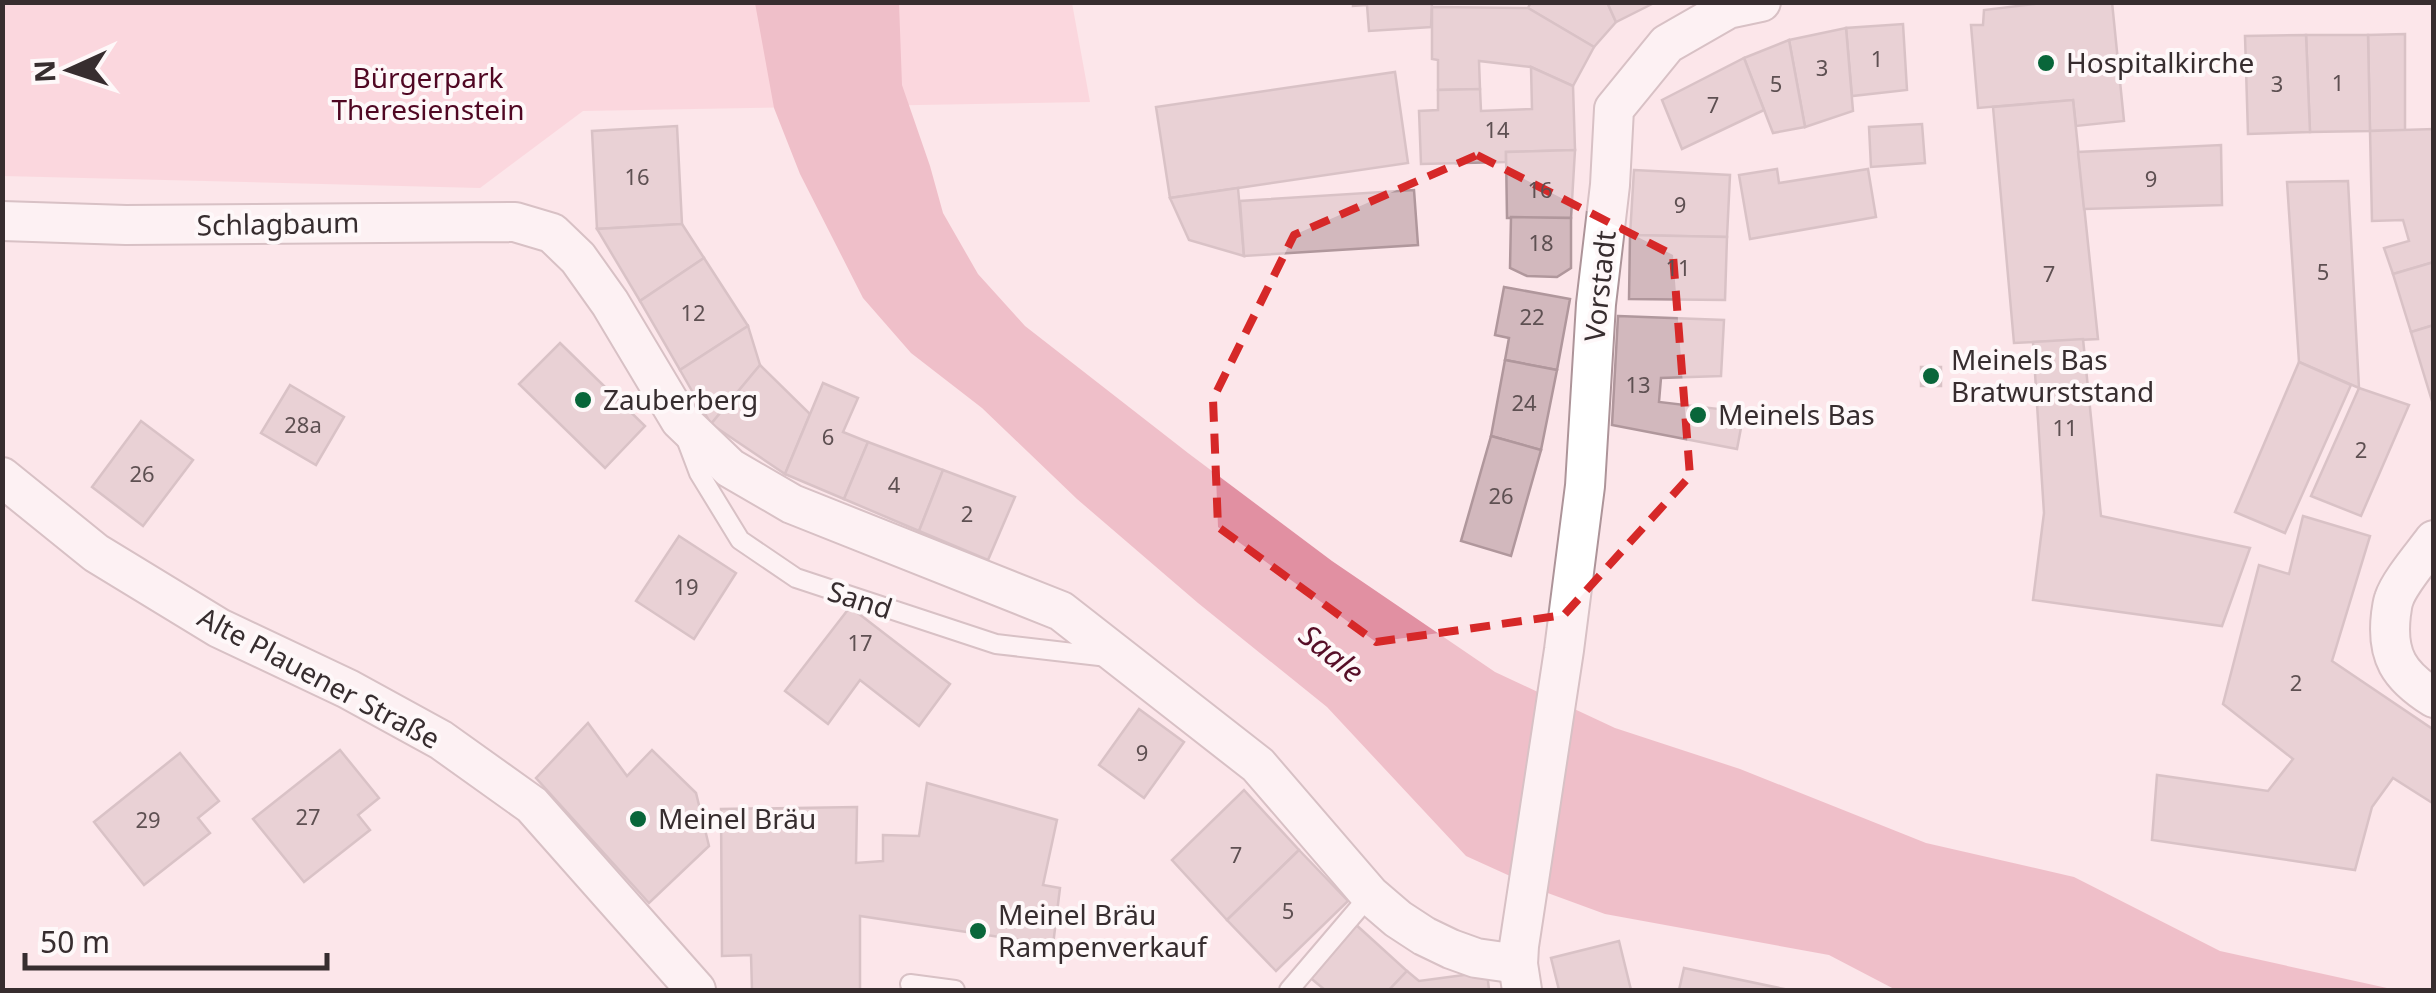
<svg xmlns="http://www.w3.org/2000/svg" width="2436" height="993" font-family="'Noto Sans',sans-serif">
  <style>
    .green { fill: #fbc6d0 }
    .water { fill: #e190a2 }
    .building { fill: #d2b8bd; stroke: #b0979c; stroke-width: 2.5 }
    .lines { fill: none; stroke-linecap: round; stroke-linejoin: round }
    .service-casing { stroke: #ad9499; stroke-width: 22 }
    .minor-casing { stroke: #ad9499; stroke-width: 42 }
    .service { stroke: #fff; stroke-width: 18 }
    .minor { stroke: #fff; stroke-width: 38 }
    .marked { fill: none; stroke: #d62828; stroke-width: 8; stroke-dasharray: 20 12; stroke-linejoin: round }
    .poi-dot { fill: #09663a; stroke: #fef8f9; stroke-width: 4 }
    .labels { text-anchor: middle; stroke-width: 8; stroke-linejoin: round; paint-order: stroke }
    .number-label { font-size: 22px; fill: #5e5052 }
    .poi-label { font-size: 28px; fill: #372d2f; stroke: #fef8f9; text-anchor: start }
    .park-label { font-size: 28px; fill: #500723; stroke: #fef8f9 }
    .street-label { font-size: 28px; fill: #372d2f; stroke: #fef8f9 }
    .water-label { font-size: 30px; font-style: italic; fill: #560e27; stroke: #fef8f9 }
  </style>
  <rect width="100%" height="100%" fill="#fce6ea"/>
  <!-- green -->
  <path class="green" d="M3,3H1072L1090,102L583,111L480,188L3,176Z"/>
  <!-- water -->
  <path class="water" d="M755,3H899L902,85L930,166L943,213L978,274L1025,326L1188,453L1332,561L1495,672L1615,728L1740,769L1926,843L2074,877L2220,951L2396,990H1896L1829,955L1605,914L1545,892L1466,856L1327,707L1198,603L1077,499L982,408L911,353L863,298L800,174L774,108Z"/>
  <!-- building -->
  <g class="building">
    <path d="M1353,2H1432L1431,27L1369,31L1367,5L1353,6Z"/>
    <path d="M1531,2H1607L1616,22L1594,47L1528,8Z"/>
    <path d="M1607,2H1656L1616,22Z"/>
    <path d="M2051,2H2112L2124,121L2076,126L2073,100L1978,108L1971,25H1983L1984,10Z"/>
    <path d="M1432,7L1528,8L1594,47L1573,86L1531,67L1479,61L1480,89L1438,90V60L1432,59Z"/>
    <path d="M1903,24L1907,90L1852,96L1846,28Z"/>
    <path d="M1846,28L1853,111L1805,127L1789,40Z"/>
    <path d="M2405,34V130L2370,131L2368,35Z"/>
    <path d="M2306,35H2368L2370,131L2310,132Z"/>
    <path d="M2306,35L2310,132L2248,134L2245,36Z"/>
    <path d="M1789,40L1805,127L1773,133L1744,58Z"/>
    <path d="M1744,58L1764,110L1682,149L1662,100Z"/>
    <path d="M1531,67L1573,86L1575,150L1506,152V162L1421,164L1419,111L1438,110V90L1480,89L1481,111L1532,109Z"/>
    <path d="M1395,72L1408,163L1170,198L1156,107Z"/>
    <path d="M2073,100L2098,339L2014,343L1993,107Z"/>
    <path d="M1922,124L1925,163L1871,167L1869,127Z"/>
    <path d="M677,126L682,224L597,229L592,131Z"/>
    <path d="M2434,129V262L2393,274L2384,248L2409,241L2403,220L2372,221L2370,131Z"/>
    <path d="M2221,145L2222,205L2084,209L2078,152Z"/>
    <path d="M1575,150L1571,218H1507L1506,152Z"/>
    <path d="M1777,169L1779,183L1868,169L1876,217L1750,239L1739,175Z"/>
    <path d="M1634,170L1730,175L1727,237L1630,235Z"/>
    <path d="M2348,181L2359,388L2299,362L2287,182Z"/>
    <path d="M1238,188L1244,256L1189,240L1170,198Z"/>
    <path d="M1414,190L1418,245L1244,256L1240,201Z"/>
    <path d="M1511,217L1571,218V268L1557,277L1527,276L1510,268Z"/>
    <path d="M682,224L704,258L640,301L597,229Z"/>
    <path d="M1630,235L1727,237L1725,300L1629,299Z"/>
    <path d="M704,258L748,326L680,370L640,301Z"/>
    <path d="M2434,262V325L2411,332L2393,274Z"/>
    <path d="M1504,287L1570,299L1557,370L1505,360L1509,338L1495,335Z"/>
    <path d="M1618,316L1724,320L1721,376L1661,378L1659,402L1744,412L1737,449L1612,425Z"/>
    <path d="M2434,325V400L2432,401L2411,332Z"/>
    <path d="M748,326L760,365L711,424L680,370Z"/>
    <path d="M2083,339L2101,516L2250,548L2222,626L2033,600L2044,513L2033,342Z"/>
    <path d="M560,343L645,426L605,468L519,384Z"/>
    <path d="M1505,360L1557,370L1541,450L1491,436Z"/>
    <path d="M2299,362L2351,385L2285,533L2235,512Z"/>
    <path d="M760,365L810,414L785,474L711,424Z"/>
    <rect x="1921" y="367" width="20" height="19"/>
    <path d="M823,383L858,398L843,432L868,442L844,499L785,474Z"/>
    <path d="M290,385L344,417L316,465L261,433Z"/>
    <path d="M2359,388L2409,405L2361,516L2311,496Z"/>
    <path d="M141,421L193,460L143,526L92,487Z"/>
    <path d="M1491,436L1541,450L1511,556L1461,541Z"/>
    <path d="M868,442L943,470L919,531L844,499Z"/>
    <path d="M943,470L1015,497L988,560L919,531Z"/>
    <path d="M2303,516L2370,536L2332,661L2434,730V804L2393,778L2372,807L2355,870L2152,840L2157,775L2268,791L2293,759L2223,704L2259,565L2289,574Z"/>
    <path d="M679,536L736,573L694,639L636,601Z"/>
    <path d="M850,607L950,684L919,726L860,680L828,724L785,691Z"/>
    <path d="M1139,709L1184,742L1144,798L1099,765Z"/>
    <path d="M588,723L627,776L652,750L696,793L709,846L649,903L536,778Z"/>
    <path d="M340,750L379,798L358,815L370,830L304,882L253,819Z"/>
    <path d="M180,753L219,801L198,818L210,833L144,885L94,822Z"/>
    <path d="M927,783L1057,820L1043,885L1060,888L1053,945L860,916V990H752L751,955L722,956L721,809L857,807L856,863L883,861V835L919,836Z"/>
    <path d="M1244,790L1299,850L1227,920L1172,860Z"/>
    <path d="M1299,850L1348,901L1276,971L1227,920Z"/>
    <path d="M1353,922L1407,971L1389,990H1325L1307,975Z"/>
    <path d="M1619,941L1631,990H1559L1551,958Z"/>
    <path d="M1684,968L1789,990H1679Z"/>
    <path d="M1407,971L1419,981L1487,972L1489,990H1389Z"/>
  </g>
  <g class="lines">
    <defs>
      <g id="service">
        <path d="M685,436L699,473L740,540L796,578L996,644L1108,657"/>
        <path d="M910,984L955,990"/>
        <path d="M1289,990L1370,895"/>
      </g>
      <g id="minor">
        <path d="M2,221L126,225L515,222L552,233L578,258L610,303L680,420L730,468L792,504L1061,611L1258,765L1370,895L1398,919L1424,936L1451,949L1476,958L1518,964"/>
        <path d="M2,477L96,553L219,628L348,689L441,740L532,805L696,990"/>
        <path d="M2434,540C2423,555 2399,583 2394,599C2392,604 2392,609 2391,614C2386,656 2399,676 2434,698"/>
        <path d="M1522,990L1518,964L1519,946L1564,650L1585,486L1596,304L1610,185L1614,109L1667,44L1728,9L1761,2"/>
      </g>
    </defs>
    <!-- service casing -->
    <use href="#service" class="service-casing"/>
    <!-- minor casing -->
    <use href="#minor" class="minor-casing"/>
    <!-- service -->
    <use href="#service" class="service"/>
    <!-- minor -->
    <use href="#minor" class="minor"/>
  </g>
  <!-- marked area -->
  <path d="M0 0H2436V993H0ZM1477,155L1673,255L1690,476L1564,615L1376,642L1218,527L1213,399L1294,235Z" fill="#fce6ea" fill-opacity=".55" fill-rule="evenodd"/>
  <path class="marked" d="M1477,155L1673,255L1690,476L1564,615L1376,642L1218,527L1213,399L1294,235Z"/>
  <!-- markers -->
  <g class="poi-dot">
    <circle cx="2046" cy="63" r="10"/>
    <circle cx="1931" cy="376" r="10"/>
    <circle cx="583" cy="400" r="10"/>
    <circle cx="1698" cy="415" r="10"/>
    <circle cx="638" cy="819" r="10"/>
    <circle cx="978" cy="931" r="10"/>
  </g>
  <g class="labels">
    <!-- number labels -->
    <g class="number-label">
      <text x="1877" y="67">1</text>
      <text x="1822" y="76">3</text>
      <text x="2338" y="91">1</text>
      <text x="1776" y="92">5</text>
      <text x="2277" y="92">3</text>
      <text x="1713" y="113">7</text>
      <text x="1497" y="138">14</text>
      <text x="637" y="185">16</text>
      <text x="2151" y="187">9</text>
      <text x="1540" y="198">16</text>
      <text x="1680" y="213">9</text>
      <text x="1541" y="251">18</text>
      <text x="1678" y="276">11</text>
      <text x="2323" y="280">5</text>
      <text x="2049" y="282">7</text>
      <text x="693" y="321">12</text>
      <text x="1532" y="325">22</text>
      <text x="1638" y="393">13</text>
      <text x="1524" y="411">24</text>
      <text x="303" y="433">28a</text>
      <text x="2065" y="436">11</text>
      <text x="828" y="445">6</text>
      <text x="2361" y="458">2</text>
      <text x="142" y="482">26</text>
      <text x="894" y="493">4</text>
      <text x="1501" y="504">26</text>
      <text x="967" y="522">2</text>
      <text x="686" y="595">19</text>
      <text x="860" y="651">17</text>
      <text x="2296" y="691">2</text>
      <text x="1142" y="761">9</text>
      <text x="308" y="825">27</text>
      <text x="148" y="828">29</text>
      <text x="1236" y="863">7</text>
      <text x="1288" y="919">5</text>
    </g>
    <!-- poi labels -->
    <g class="poi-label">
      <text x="2066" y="73">Hospitalkirche</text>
      <text x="1951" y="370">Meinels Bas<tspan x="1951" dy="32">Bratwurststand</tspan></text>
      <text x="603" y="410">Zauberberg</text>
      <text x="1718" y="425">Meinels Bas</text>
      <text x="658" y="829">Meinel Bräu</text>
      <text x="998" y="925">Meinel Bräu<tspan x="998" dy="32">Rampenverkauf</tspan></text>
    </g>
    <!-- park labels -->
    <g class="park-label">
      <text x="428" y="88">Bürgerpark<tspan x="428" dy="32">Theresienstein</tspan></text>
    </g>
    <!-- street labels -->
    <g class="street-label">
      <text transform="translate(278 224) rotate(-1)" y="10">Schlagbaum</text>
      <text transform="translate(1600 286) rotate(-84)" y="10">Vorstadt</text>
      <text transform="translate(860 600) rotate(18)" y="10">Sand</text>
      <text transform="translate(319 678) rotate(28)" y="10">Alte Plauener Straße</text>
    </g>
    <!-- water labels -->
    <g class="water-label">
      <text transform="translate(1331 654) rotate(39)" y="10">Saale</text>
    </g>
  </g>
  <!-- border -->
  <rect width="2436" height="993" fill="none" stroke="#372d2f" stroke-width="10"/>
  <!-- north arrow -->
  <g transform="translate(70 70) rotate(267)" stroke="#fef8f9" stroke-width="8" paint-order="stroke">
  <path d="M0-8L18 38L0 25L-18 38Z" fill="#372d2f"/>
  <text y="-15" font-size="28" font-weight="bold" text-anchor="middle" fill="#372d2f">N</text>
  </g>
  <!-- scale -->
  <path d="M25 953v15h302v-15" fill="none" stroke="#372d2f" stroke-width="5"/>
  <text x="40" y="953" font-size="30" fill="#372d2f" stroke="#fef8f9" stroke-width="8" paint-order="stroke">50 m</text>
</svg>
